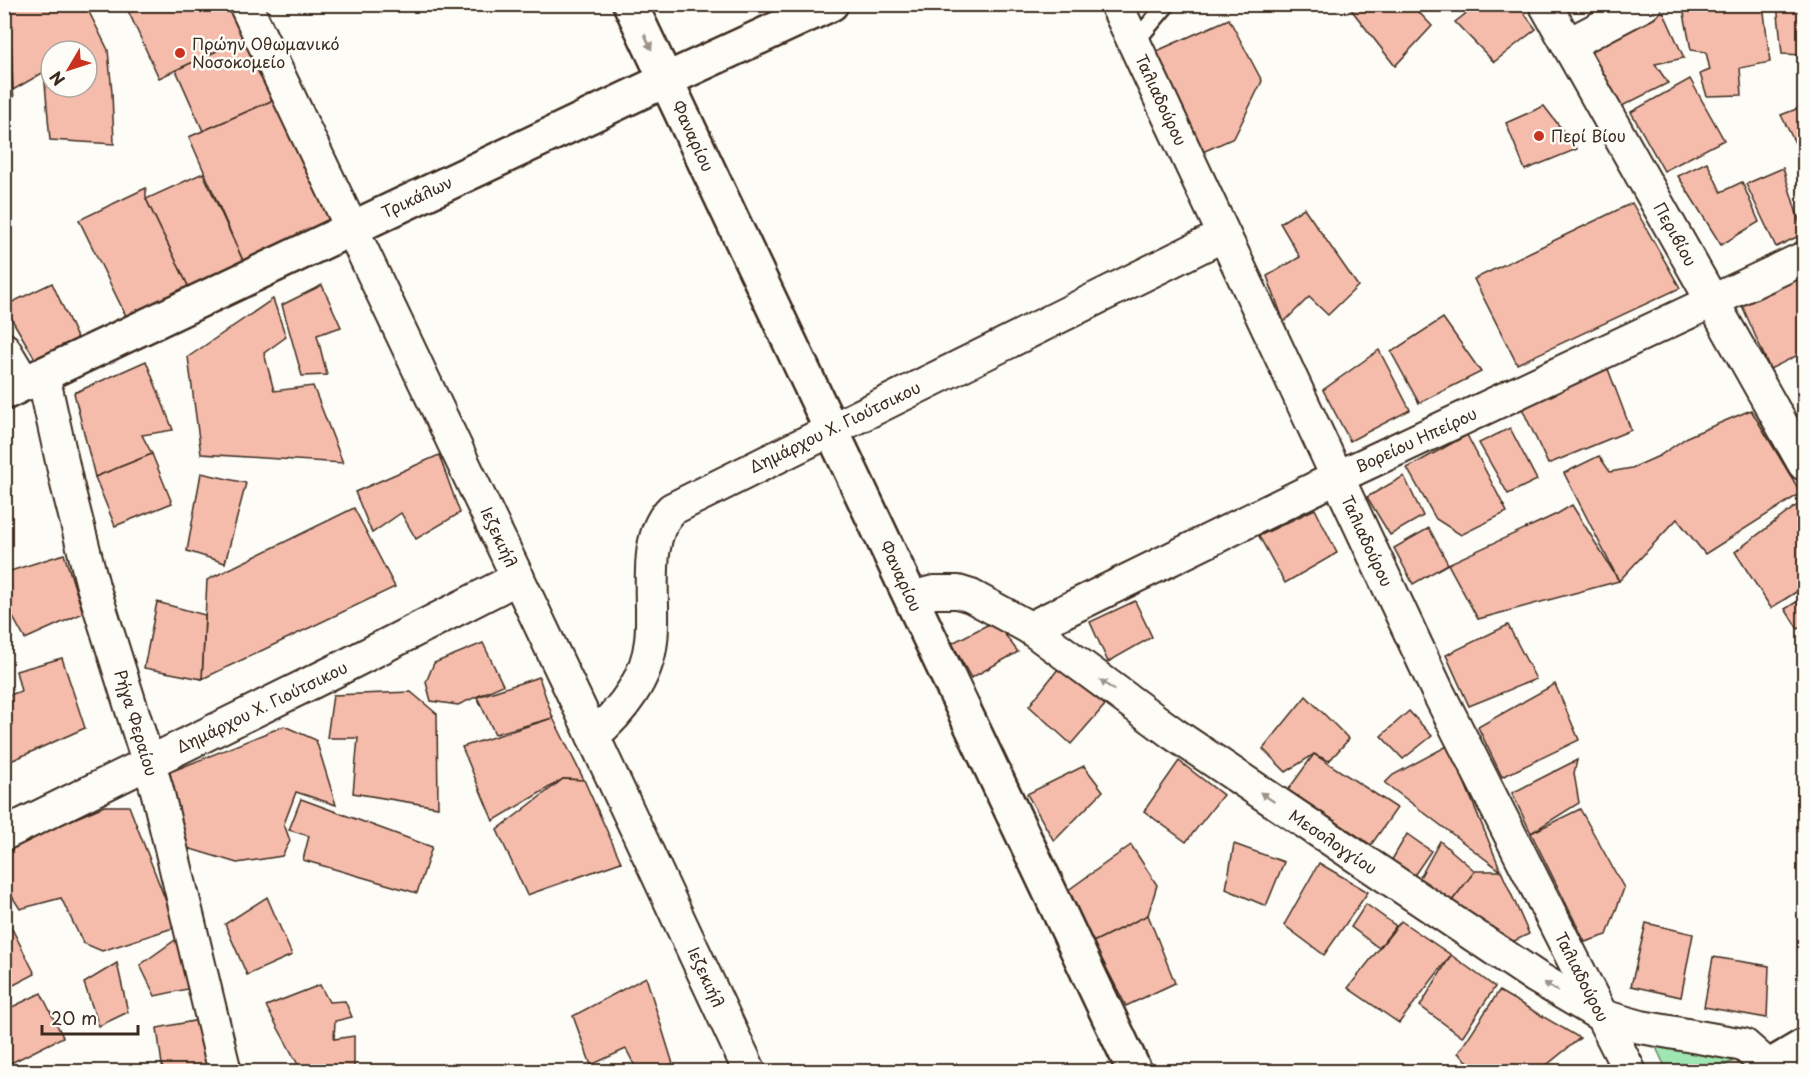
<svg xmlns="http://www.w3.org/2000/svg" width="1809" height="1076" font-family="'Playpen Sans',sans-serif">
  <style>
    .green { fill: #9fe6b3; stroke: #6d8868; stroke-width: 1.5 }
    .building { fill: #f5bcab; stroke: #3b2a1e; stroke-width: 1.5; fill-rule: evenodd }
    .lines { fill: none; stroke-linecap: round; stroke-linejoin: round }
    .lane-casing { stroke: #3b2a1e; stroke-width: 21 }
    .street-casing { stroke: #3b2a1e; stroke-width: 36 }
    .secondary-casing { stroke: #3b2a1e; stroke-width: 38 }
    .lane { stroke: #fdfcf7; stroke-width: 16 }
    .street { stroke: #fdfcf7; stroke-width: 32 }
    .secondary { stroke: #fdfcf7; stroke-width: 33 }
    .oneway { fill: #9c938a }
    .poi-dot { fill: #c8321e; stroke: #fdfcf7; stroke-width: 2 }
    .labels { text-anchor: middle; stroke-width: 5; stroke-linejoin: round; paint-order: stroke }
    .poi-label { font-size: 16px; fill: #3b2a1e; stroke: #fdfcf7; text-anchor: start }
    .street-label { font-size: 16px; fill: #3b2a1e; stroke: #fdfcf7 }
  </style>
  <rect width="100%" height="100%" fill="#fdfcf7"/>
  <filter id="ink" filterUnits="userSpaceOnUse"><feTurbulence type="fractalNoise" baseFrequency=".0167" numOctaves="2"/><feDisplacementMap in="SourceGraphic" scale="12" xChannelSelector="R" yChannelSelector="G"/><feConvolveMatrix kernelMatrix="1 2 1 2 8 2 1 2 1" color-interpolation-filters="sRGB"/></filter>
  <g filter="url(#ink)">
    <!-- green -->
    <path class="green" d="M1654,1043L1735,1060L1715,1071H1667Z"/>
    <!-- building -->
    <g class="building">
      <path d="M18,4H85L108,50L112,93L114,144L50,140L44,72L13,90L10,9ZM51,51H87V87H51Z"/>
      <path d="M125,4H234L249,36L159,78Z"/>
      <path d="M1354,4H1411L1432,26L1395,66L1350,8Z"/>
      <path d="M1501,4L1502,6L1504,4H1517L1536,29L1494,62L1455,22L1469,11L1464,4Z"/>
      <path d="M1712,4H1763L1770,62L1740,68L1742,95L1707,96L1700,74L1710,70L1706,52L1691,50L1683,8Z"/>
      <path d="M1777,4H1804V55L1782,54Z"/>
      <path d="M1663,11L1684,58L1655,64L1668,83L1616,109L1586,45Z"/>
      <path d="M1229,19L1262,81L1234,138L1196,155L1150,54Z"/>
      <path d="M4,34L14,97L4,100Z"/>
      <path d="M249,36L278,98L203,131L176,70Z"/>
      <path d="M1690,79L1724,140L1664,171L1631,112Z"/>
      <path d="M278,98L334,224L244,263L189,137Z"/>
      <path d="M1544,106L1577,149L1525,170L1506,123Z"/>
      <path d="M1804,106V161L1781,115Z"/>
      <path d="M1707,162L1721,192L1742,182L1759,222L1721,245L1678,176Z"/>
      <path d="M1783,168L1803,234L1776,247L1746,184Z"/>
      <path d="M203,173L244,263L190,290L146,199Z"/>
      <path d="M146,188V199L190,290L128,320L79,220Z"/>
      <path d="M1632,203L1680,288L1517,364L1474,279Z"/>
      <path d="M1304,208L1358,286L1328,315L1309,297L1284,322L1267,276L1300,257L1280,223Z"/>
      <path d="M1804,275V352L1770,369L1740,301Z"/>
      <path d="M52,283L79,342L38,364L4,306Z"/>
      <path d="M322,285L341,327L317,335L327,375L302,376L282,305Z"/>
      <path d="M273,299L286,337L264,353L274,391L313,386L343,463L201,454L188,357Z"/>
      <path d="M1443,318L1481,372L1419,403L1391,352Z"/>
      <path d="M1379,350L1410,410L1350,441L1323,390Z"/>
      <path d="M146,361L173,430L142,435L152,454L95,477L74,393Z"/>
      <path d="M1608,369L1631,430L1548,464L1519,402Z"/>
      <path d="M1751,410L1801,493L1705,554L1677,519L1619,581L1564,473L1599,456L1610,472L1632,468L1659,456L1689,436Z"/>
      <path d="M1510,428L1537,480L1508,494L1479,443Z"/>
      <path d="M1467,435L1507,512L1461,535L1436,519L1407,468Z"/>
      <path d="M152,454L172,503L115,526L95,477Z"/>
      <path d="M439,455L460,513L416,539L401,513L372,533L355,492Z"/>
      <path d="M201,473L246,483L225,563L187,551Z"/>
      <path d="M1404,476L1423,516L1390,535L1367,497Z"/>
      <path d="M1804,500V587L1771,608L1735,552Z"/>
      <path d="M1572,505L1619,581L1478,619L1448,564L1557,514Z"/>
      <path d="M354,508L395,587L202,679L207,580Z"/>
      <path d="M1315,509L1337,553L1285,583L1259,536Z"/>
      <path d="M1429,528L1448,564L1413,584L1394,548Z"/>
      <path d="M64,554L83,613L25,639L4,601V573Z"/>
      <path d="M1804,597V626L1798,629L1785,609Z"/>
      <path d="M1135,601L1152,637L1108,662L1090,622Z"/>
      <path d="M157,602L205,615L202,679L144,668Z"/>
      <path d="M995,621L1018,652L971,678L952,643Z"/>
      <path d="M1508,625L1536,679L1469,706L1446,655Z"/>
      <path d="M483,643L503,685L458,705L431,701L426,682L434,663Z"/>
      <path d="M62,658L85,728L4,764V697L21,691L16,671Z"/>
      <path d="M1058,669L1105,705L1071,744L1029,706Z"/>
      <path d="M539,677L553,718L495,734L477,697Z"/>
      <path d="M1555,684L1579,740L1502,777L1478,727Z"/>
      <path d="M411,692L437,714L438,807L353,793L358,738H327L333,695Z"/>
      <path d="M1306,696L1349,739L1329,761L1314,754L1286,772L1263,749Z"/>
      <path d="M1409,711L1432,736L1403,759L1381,736Z"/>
      <path d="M553,718L584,780L563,779L493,821L462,747Z"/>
      <path d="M284,726L316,740L336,805L296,792L284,824L290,841L282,856L237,863L184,847L170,772Z"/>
      <path d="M1449,745L1501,871L1385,783L1393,775Z"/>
      <path d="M1314,754L1397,808L1371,845L1288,790Z"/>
      <path d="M1577,760L1574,773L1579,803L1531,833L1512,793Z"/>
      <path d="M1179,761L1223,795L1186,842L1144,811Z"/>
      <path d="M1084,766L1103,791L1054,841L1027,794Z"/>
      <path d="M563,779L584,780L621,862L527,895L497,830Z"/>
      <path d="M301,799L432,847L417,893L303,860L309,836L289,830Z"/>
      <path d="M104,806H129L176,927L102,951L83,943L61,898L20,909L4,884V849Z"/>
      <path d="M1580,809L1624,888L1607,935L1585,942L1531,833Z"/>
      <path d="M1407,834L1431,851L1413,877L1390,863Z"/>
      <path d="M1440,841L1475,871L1448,906L1418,881Z"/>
      <path d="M1234,844L1284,862L1266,906L1226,889Z"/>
      <path d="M1131,845L1157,885L1148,915L1093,942L1067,891Z"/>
      <path d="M1319,863L1368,892L1324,955L1284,925Z"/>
      <path d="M1475,871H1501L1529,934L1512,942L1448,906Z"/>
      <path d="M267,897L292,955L247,975L225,924Z"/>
      <path d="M1366,904L1396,926L1379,948L1351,927Z"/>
      <path d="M4,913L35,974L4,990Z"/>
      <path d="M1148,915L1175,983L1126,1006L1093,942Z"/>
      <path d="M1401,921L1451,955L1399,1023L1348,988Z"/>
      <path d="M1646,923L1693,934L1681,997L1631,986Z"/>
      <path d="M178,938L192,988L155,996L140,965Z"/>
      <path d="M1451,955L1495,987L1462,1037L1420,1006Z"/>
      <path d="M1713,957L1769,966L1767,1018L1704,1007Z"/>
      <path d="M117,963L128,1012L99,1026L84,983Z"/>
      <path d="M646,977L673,1064L638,1072L626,1049L591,1065L573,1016Z"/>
      <path d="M320,985L329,1002L345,1001L352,1017L335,1021L334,1039L354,1036V1067L302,1072L266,1006Z"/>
      <path d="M1499,991L1580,1038L1538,1072H1480L1458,1053Z"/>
      <path d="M41,993L63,1037L5,1066L4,1011Z"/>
      <path d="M199,1020L207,1072H163L157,1028Z"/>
    </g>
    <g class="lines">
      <defs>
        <path id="lane" d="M1134,43L1167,4"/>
        <g id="street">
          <path d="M245,4L593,736L750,1072"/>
          <path d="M1116,4L1437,690L1630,1072"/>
          <path d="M1545,4L1804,464"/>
          <path d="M1569,44L1645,4"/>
          <path d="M4,349L25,384"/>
          <path d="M43,375L67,484L93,586L157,790L225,1072"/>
          <path d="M911,598L934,592H958L971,596L1030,628L1174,734L1536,977L1602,1016L1641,1027L1744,1045L1769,1067"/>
          <path d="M1030,628L1338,477L1804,258"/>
          <path d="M593,736C621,712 647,679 651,641C656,601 641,539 672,509L1224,235"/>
          <path d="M4,834L331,673L518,578"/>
        </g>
        <g id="secondary">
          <path d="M630,4L1135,1072"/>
          <path d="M4,393L666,80L831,4"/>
          <path d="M1760,1072L1804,1046"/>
        </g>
      </defs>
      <!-- lane casing -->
      <use href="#lane" class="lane-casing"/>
      <!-- street casing -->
      <use href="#street" class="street-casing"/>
      <!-- secondary casing -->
      <use href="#secondary" class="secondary-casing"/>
      <!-- lane -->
      <use href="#lane" class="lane"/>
      <!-- street -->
      <use href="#street" class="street"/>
      <!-- secondary -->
      <use href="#secondary" class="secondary"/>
    </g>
    <!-- one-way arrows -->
    <defs><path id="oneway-solid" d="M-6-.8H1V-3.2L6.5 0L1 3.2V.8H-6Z" transform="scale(1.5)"/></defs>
    <g class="oneway">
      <use href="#oneway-solid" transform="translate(648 42) rotate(65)"/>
      <use href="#oneway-solid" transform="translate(1107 685) rotate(-144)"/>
      <use href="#oneway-solid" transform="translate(1267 797) rotate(-146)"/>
      <use href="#oneway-solid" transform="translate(1551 987) rotate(-148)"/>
    </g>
  </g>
  <!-- markers -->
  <g class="poi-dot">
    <circle cx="180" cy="53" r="6"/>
    <circle cx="1539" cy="136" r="6"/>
  </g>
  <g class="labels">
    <!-- poi labels -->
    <g class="poi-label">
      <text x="192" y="50">Πρώην Οθωμανικό<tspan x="192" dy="18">Νοσοκομείο</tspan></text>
      <text x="1551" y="142">Περί Βίου</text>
    </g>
    <!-- street labels -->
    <g class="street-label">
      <text transform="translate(1161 100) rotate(65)" y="6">Ταλιαδούρου</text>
      <text transform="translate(693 136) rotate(65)" y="6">Φαναρίου</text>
      <text transform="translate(417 197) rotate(-25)" y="6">Τρικάλων</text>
      <text transform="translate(1675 234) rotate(61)" y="6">Περιβίου</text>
      <text transform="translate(835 427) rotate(-26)" y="6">Δημάρχου Χ. Γιούτσικου</text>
      <text transform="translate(1416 440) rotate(-25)" y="6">Βορείου Ηπείρου</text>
      <text transform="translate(499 537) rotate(65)" y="6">Ιεζεκιήλ</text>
      <text transform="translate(1367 541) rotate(65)" y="6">Ταλιαδούρου</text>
      <text transform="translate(901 576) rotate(65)" y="6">Φαναρίου</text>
      <text transform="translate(262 707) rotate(-26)" y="6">Δημάρχου Χ. Γιούτσικου</text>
      <text transform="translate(136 723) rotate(73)" y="6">Ρήγα Φεραίου</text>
      <text transform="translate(1333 842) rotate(34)" y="6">Μεσολογγίου</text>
      <text transform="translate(706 977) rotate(65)" y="6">Ιεζεκιήλ</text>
      <text transform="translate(1582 977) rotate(63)" y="6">Ταλιαδούρου</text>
    </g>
  </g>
  <!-- margin -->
  <rect width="1809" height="1076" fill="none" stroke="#fdfcf7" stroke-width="24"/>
  <rect x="12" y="12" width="1785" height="1052" fill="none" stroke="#3b2a1e" stroke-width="2" filter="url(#ink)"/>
  <!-- north arrow -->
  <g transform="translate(69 69) rotate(231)"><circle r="28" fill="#fdfcf7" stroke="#afa8a0" stroke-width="1.5"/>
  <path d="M0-4.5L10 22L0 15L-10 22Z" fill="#c8321e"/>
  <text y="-9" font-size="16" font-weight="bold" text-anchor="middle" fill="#3b2a1e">N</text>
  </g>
  <!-- scale -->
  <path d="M42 1025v9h96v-9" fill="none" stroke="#3b2a1e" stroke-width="3"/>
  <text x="51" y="1025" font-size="18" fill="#3b2a1e" stroke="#fdfcf7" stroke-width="4.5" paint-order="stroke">20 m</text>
</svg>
